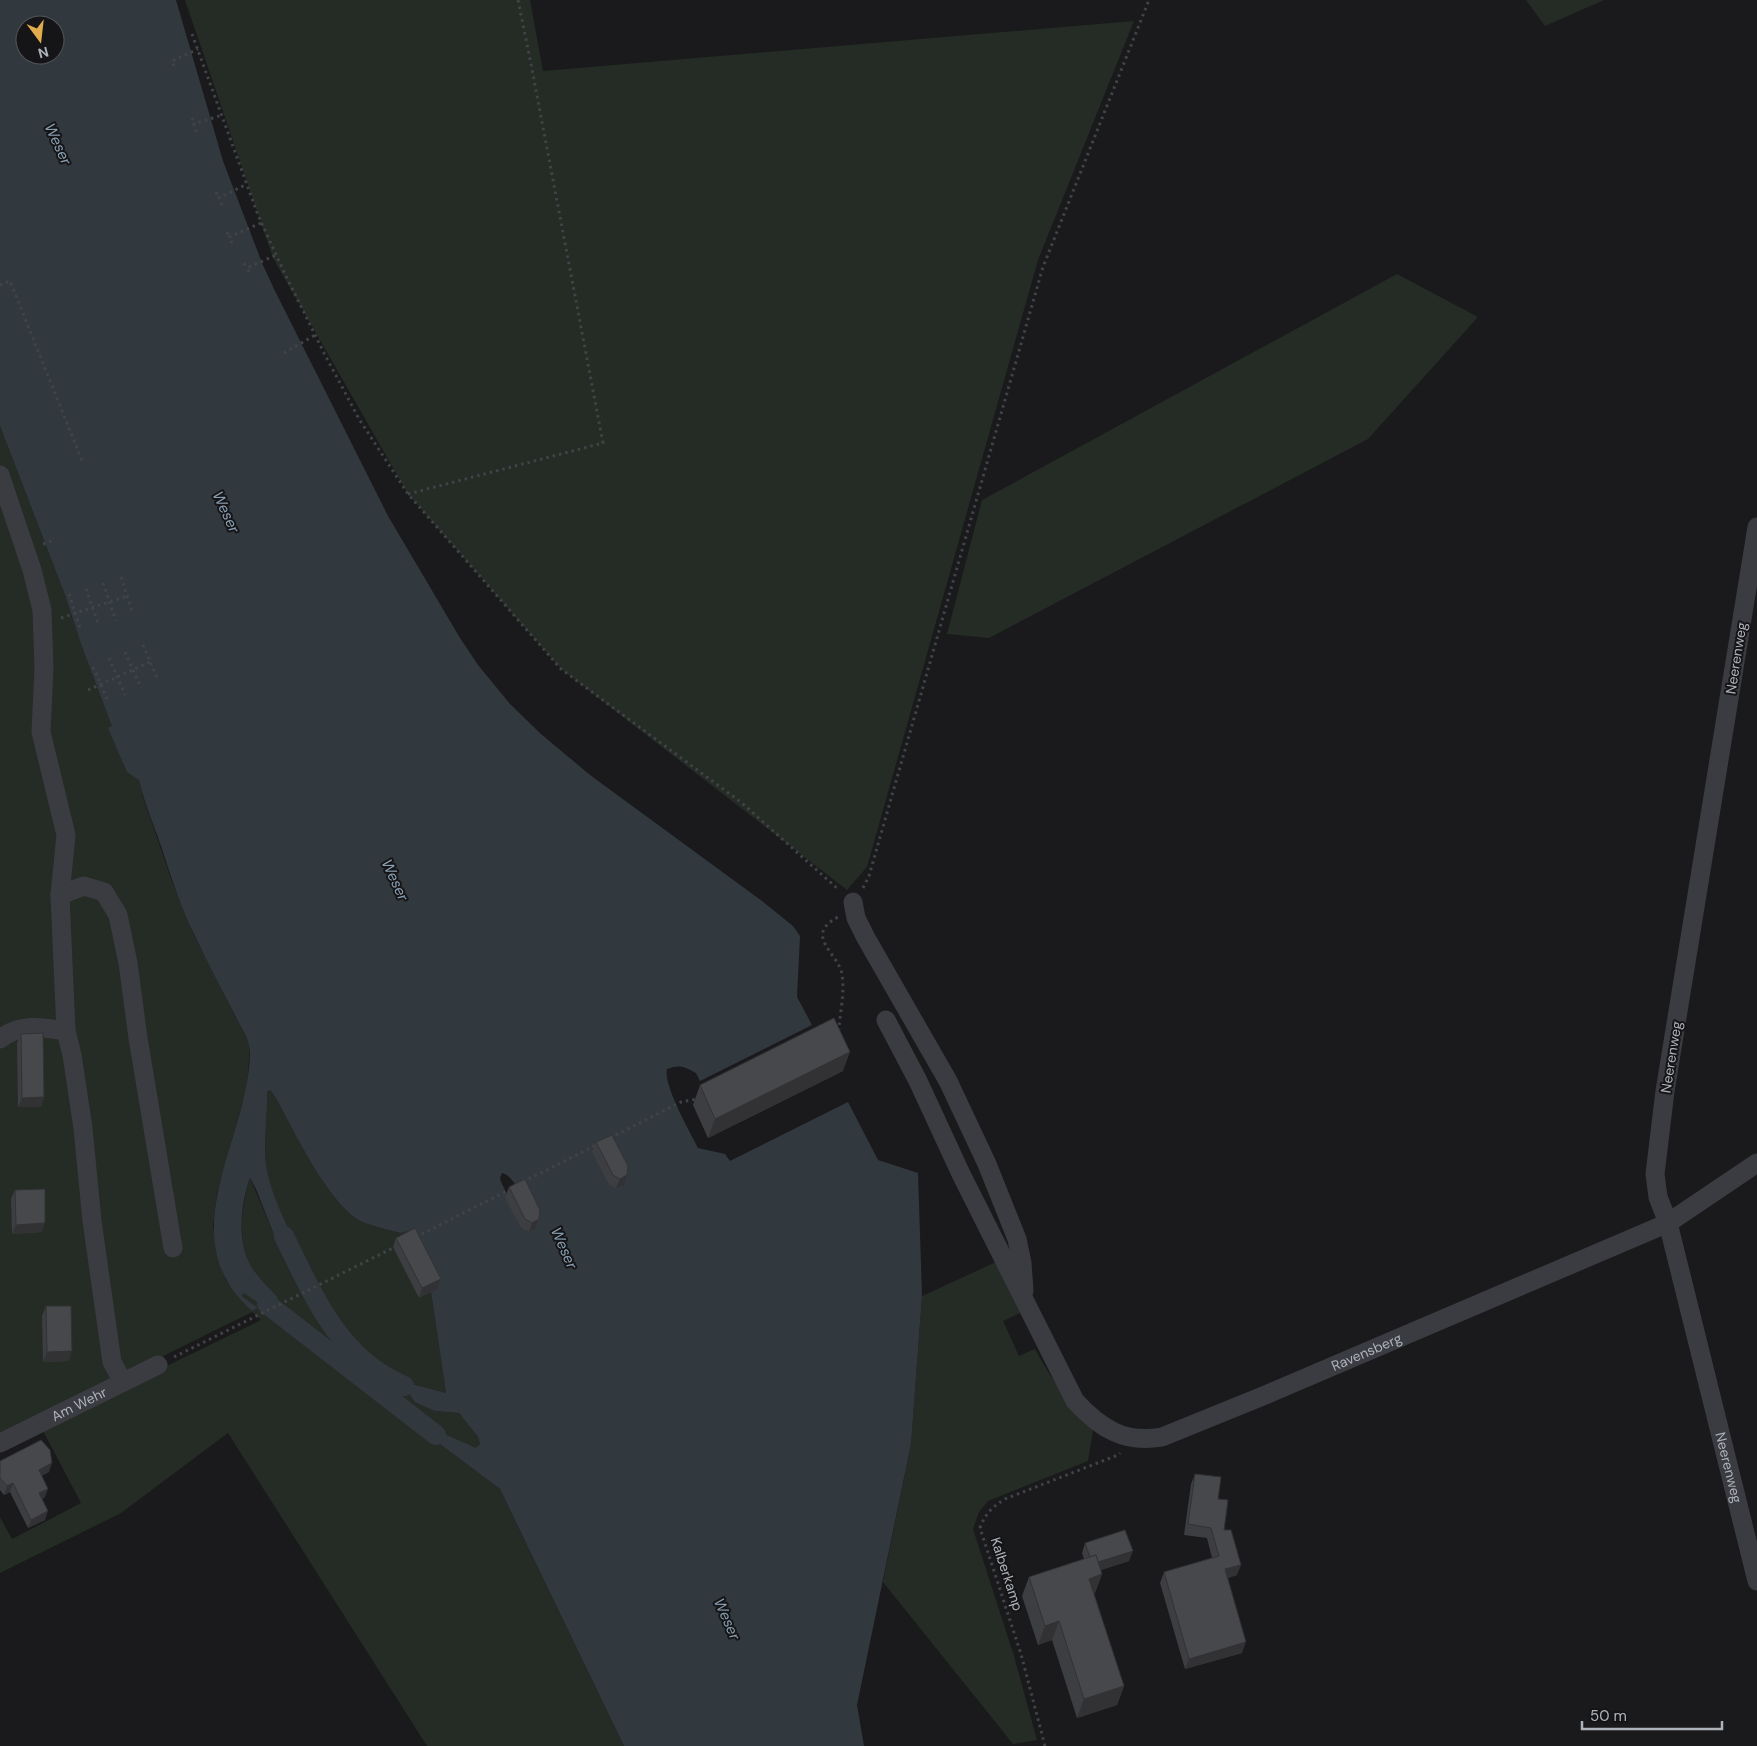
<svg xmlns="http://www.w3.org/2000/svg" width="1757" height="1746" font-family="'DM Sans',sans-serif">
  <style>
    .green { fill: #242c25 }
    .water { fill: #31393f; fill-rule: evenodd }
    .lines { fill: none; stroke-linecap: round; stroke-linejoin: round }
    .canal { stroke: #31393f; stroke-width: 20 }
    .path { stroke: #414348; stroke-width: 3; stroke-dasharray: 2.5 4; stroke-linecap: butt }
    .minor { stroke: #3b3c41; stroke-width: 19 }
    .wall { fill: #3d3e41 }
    .shaded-wall { fill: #323235 }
    .building { fill: #47484c; stroke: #323235 }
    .labels { text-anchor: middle; stroke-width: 4; stroke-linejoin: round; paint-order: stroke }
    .street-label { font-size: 14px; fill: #aeb2ba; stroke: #151517 }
    .water-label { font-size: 15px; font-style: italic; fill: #889fb2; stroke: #151517 }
  </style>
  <rect width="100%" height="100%" fill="#1a1a1c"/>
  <!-- green -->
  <g class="green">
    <path d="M185,0H530L543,71L1134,21L1038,260L867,867L847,890L561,669L408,494L273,258Z"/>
    <path d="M1526,0H1604L1545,26Z"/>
    <path d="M1397,274L1478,317L1368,439L989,638L947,634L982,500Z"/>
    <path d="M0,426L65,595L81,644L113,727L109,728L139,780L143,797L173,884L194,935L250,1045L247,1086L217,1193L213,1226L218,1257L226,1280L252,1311L258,1308L242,1296L244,1293L277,1298C268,1287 255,1275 249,1262C237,1235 242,1204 250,1178L273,1232L299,1287H301L278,1239L290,1234L312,1281H314C298,1246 271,1203 266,1165C263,1140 268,1116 267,1092L270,1090L276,1098C296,1134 324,1196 357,1219C363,1224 392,1231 401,1233L408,1231L412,1238L418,1298L431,1292L446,1393L412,1384L405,1386L435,1411L459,1413L478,1437L480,1444L476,1449L440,1432L433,1439L500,1489L624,1746H427L228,1433L121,1513L0,1573V1517L12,1539L81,1503L41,1427L261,1320L252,1312L0,1437Z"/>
    <path d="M996,1262L1020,1313L1003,1321L1019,1356L1035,1349C1051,1379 1070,1405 1093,1430L1088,1461L988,1501L979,1512L973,1529L1014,1656L1037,1740L1013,1744L883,1582L911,1444L922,1296Z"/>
  </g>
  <!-- water -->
  <path class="water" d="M0,0H176L223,161L262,263L275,291L388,516L460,638L478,665L510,704L541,734L590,775L762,901L793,926L800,936L797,997L812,1025L700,1081L696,1073C685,1067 680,1064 667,1069C663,1085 690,1132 698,1148L725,1154L730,1161L848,1102L878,1160L918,1173L922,1296L911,1444L857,1705L864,1746H624L500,1489L433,1439L440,1432L476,1448L480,1444L478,1437L459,1413L435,1411L415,1402L404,1386L412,1384L446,1393L431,1292L437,1289L409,1231L401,1233C392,1231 363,1224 357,1219C325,1197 295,1133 276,1098L270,1090L267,1092C268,1116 263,1141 266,1165C272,1203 298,1246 314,1281L313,1282L289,1234L278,1239L302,1287L300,1288L273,1232L256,1189L250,1178C241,1203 237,1237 249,1262C255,1275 268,1287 278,1298L263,1306L244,1293L242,1296L258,1308L252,1311C168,1236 249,1140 250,1052C250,1040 241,1028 236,1017C222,990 208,964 195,936C182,910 173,883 164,855C156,830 145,806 139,780L127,772L108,728L112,726L81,644L65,595L0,426ZM25,25H55V55H25ZM502,1173C520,1177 525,1216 529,1232L521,1229L512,1209L508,1196L501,1182L500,1178Z"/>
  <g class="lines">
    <!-- canal -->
    <g class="canal">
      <path d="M284,1236C308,1285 329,1336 374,1369C383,1376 394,1381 404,1386"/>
      <path d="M267,1304L436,1435"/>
    </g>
    <!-- path -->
    <g class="path">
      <path d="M192,34L258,215L283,270L324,353L359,419L408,494L561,669L742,803L839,890"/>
      <path d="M174,66L172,61L198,49"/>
      <path d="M192,118L194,124"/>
      <path d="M196,132L194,124L222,115"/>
      <path d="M216,192L219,198"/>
      <path d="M222,205L219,198L247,184"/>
      <path d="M227,232L229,237"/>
      <path d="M232,243L229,237L261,223"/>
      <path d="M244,263L247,268"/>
      <path d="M249,272L247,268L276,255"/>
      <path d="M0,285L10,281L83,463"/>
      <path d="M284,353L315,335"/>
      <path d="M408,494L603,443L531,64L518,0"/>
      <path d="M43,544L52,541"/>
      <path d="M121,577L133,614"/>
      <path d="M103,583L116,621"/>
      <path d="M86,589L99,626"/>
      <path d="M69,594L81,631"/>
      <path d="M61,618L127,596"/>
      <path d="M143,645L158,680"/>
      <path d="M125,652L141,688"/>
      <path d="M109,658L125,695"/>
      <path d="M93,667L108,701"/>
      <path d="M88,690L150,662"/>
      <path d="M863,888L869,876L1043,267L1149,0"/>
      <path d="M837,1030L839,1029C840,1012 845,992 842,975C840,954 802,936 838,917"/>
      <path d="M610,1138L681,1102L697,1099"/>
      <path d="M523,1182L598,1144"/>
      <path d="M416,1237L511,1189"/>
      <path d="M174,1357L397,1246"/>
      <path d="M1045,1746L1021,1654L980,1528C985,1514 992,1507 1005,1499L1118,1455L1120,1453"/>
    </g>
    <!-- minor -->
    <g class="minor">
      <path d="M0,475L32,570L42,610L44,668L41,732L66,835L60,895L66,1031L72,1055L83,1128L92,1221L112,1362L123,1382"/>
      <path id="s1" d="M1757,527L1665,1091L1655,1174L1658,1197L1668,1223L1757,1581"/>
      <path d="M60,895L84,886L104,892L118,915L128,963L138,1038L173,1248"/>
      <path d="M853,902L856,918L866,938L948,1081L987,1164L1017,1239L1022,1263L1024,1291"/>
      <path id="s2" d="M886,1020L918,1081L961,1174L1075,1401C1100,1428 1124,1444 1162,1437L1263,1396L1668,1223L1757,1163"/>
      <path d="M0,1039C21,1023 41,1027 66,1031"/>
      <path id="s3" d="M0,1443L158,1365"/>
    </g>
  </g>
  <!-- wall -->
  <g class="wall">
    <path d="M21,1034L44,1097L41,1107H18L17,1043Z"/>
    <path d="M843,1071L708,1138L693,1105L700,1085Z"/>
    <path d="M596,1142L627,1175L624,1185L616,1188L609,1185L592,1152Z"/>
    <path d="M509,1187L539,1219L536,1228L529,1232L521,1229L505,1197Z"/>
    <path d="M15,1190L42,1232L12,1234L11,1199Z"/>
    <path d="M396,1238L441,1279L437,1289L419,1298L393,1247Z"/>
    <path d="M46,1306L69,1361L43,1362L42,1316Z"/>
    <path d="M0,1461L49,1472L41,1476L45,1497L42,1499L45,1520L28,1528L10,1492L4,1495L0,1490Z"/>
    <path d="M1195,1474L1218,1499L1224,1530L1237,1575L1228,1578L1242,1653L1185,1669L1160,1583L1164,1572L1212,1558L1207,1538L1184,1535L1191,1484Z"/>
    <path d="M1085,1543L1129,1561L1101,1570L1102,1574L1095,1593L1094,1594L1124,1686L1117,1705L1077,1718L1052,1640L1038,1645L1022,1596L1029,1577L1084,1559L1082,1553Z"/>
  </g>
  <!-- shaded-wall -->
  <g class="shaded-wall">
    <path d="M850,1052L843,1071L708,1138L715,1119Z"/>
    <path d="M44,1097L41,1107H18L22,1098Z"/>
    <path d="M627,1175L624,1185L616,1188L620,1179Z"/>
    <path d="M539,1219L536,1228L529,1232L532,1223Z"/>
    <path d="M45,1223L42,1232L12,1234L16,1225Z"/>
    <path d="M441,1279L437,1289L419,1298L422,1288Z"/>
    <path d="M72,1351L69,1361L43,1362L47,1352Z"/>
    <path d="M52,1463L49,1472L35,1479L39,1470Z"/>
    <path d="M13,1483L10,1492L4,1495L7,1486Z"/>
    <path d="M48,1489L45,1497L36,1502L39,1493Z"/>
    <path d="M48,1511L45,1520L28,1528L31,1520Z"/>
    <path d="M1133,1551L1129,1561L1089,1574L1092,1564Z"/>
    <path d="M1241,1565L1237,1575L1221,1580L1225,1569Z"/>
    <path d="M1102,1574L1095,1593L1082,1598L1089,1579Z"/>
    <path d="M1059,1621L1052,1640L1038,1645L1045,1626Z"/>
    <path d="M1246,1642L1242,1653L1185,1669L1189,1659Z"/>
    <path d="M1124,1686L1117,1705L1077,1718L1084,1699Z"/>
  </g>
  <!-- building -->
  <g class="building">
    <path d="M834,1018L850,1052L715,1119L700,1085Z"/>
    <path d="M43,1033L44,1097L22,1098L21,1034Z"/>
    <path d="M612,1135L628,1166L627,1175L620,1179L613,1175L596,1142Z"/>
    <path d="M525,1179L540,1210L539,1219L532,1223L525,1219L509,1187Z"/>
    <path d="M45,1189V1223L16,1225L15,1190Z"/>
    <path d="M415,1228L441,1279L422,1288L396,1238Z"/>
    <path d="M46,1306H71L72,1351L47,1352Z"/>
    <path d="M41,1440L50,1450L52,1463L39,1470L48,1489L39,1493L48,1511L31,1520L13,1483L7,1486L0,1478V1461Z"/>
    <path d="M1195,1474L1221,1477L1218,1499L1228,1500L1224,1530H1231L1241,1565L1225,1569L1246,1642L1189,1659L1164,1572L1219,1556L1211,1528L1188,1524Z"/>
    <path d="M1125,1530L1133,1551L1098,1562L1096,1555L1090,1557L1085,1543Z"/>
    <path d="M1096,1555L1102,1574L1089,1579L1124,1686L1084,1699L1059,1621L1045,1626L1029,1577Z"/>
  </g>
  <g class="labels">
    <!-- street labels -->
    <g class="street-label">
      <text transform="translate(1736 658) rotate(-81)" y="5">Neerenweg</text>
      <text transform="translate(1671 1057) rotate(-81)" y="5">Neerenweg</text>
      <text dy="5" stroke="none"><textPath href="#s2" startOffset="746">Ravensberg</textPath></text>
      <text dy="5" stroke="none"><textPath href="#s3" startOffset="88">Am Wehr</textPath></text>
      <text dy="5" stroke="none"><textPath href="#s1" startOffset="958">Neerenweg</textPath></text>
      <text transform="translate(1007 1574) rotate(72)" y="5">Kalberkamp</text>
    </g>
    <!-- water labels -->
    <g class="water-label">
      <text transform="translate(58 144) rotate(65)" y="5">Weser</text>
      <text transform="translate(226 512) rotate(65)" y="5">Weser</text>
      <text transform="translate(395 880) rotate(65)" y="5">Weser</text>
      <text transform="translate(564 1248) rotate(66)" y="5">Weser</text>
      <text transform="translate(727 1619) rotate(66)" y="5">Weser</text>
    </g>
  </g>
  <!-- north arrow -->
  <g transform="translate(40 40) rotate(165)"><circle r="24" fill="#151517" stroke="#525458"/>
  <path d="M0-4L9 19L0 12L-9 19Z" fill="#e2ac4c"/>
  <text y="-8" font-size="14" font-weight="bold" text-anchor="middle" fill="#aeb2ba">N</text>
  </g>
  <!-- scale -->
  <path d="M1582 1721v8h140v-8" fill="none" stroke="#aeb2ba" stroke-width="2.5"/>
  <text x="1590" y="1721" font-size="15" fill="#aeb2ba" stroke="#151517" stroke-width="4" paint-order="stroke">50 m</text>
</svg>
